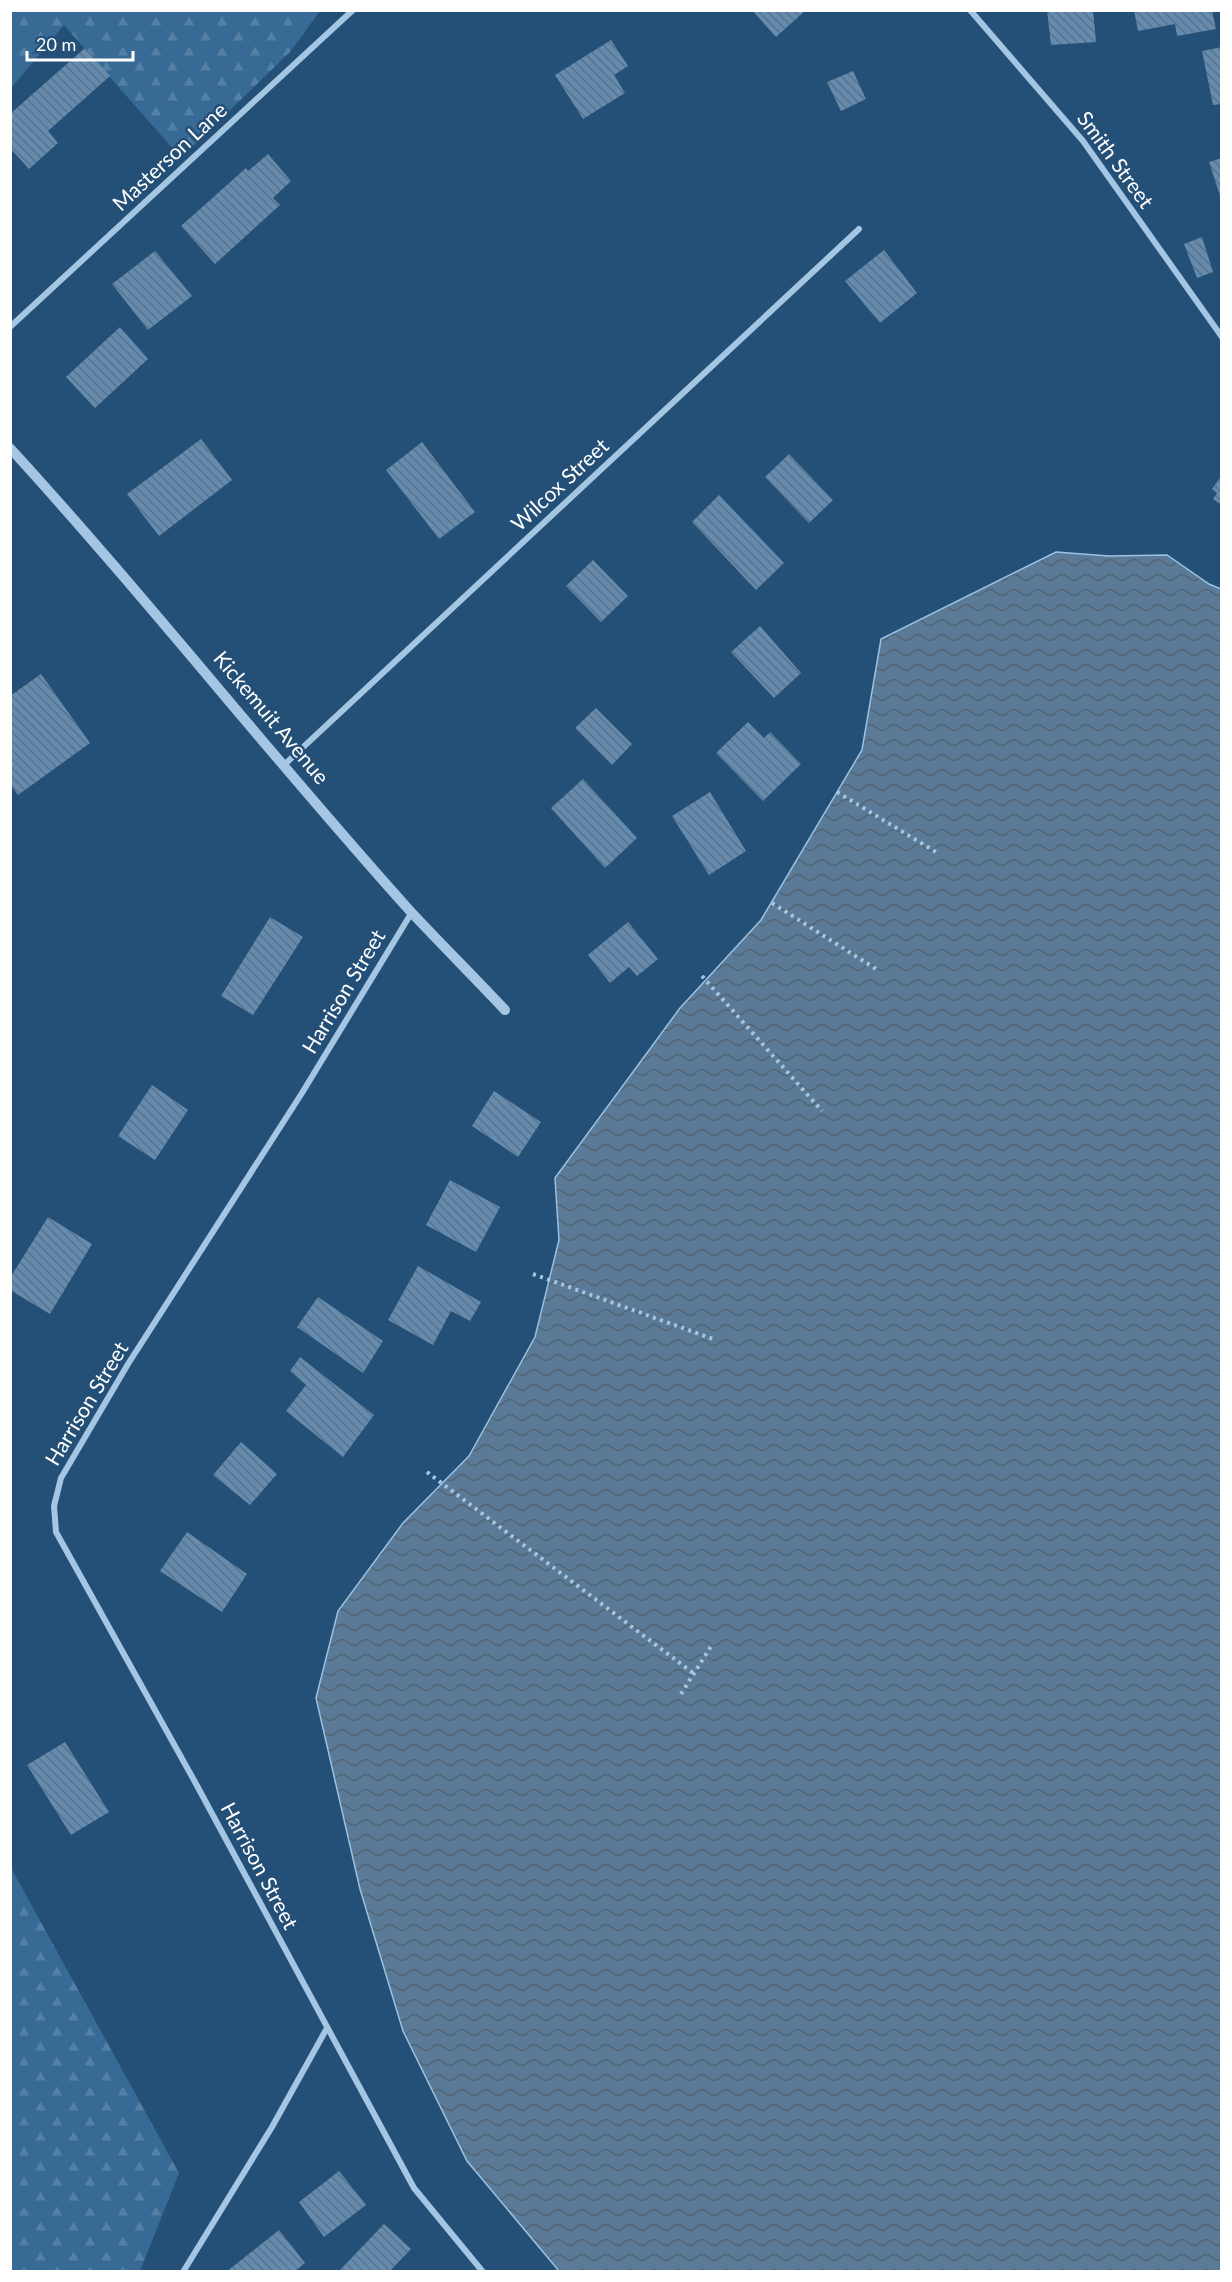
<svg xmlns="http://www.w3.org/2000/svg" width="1232" height="2282" font-family="Lato,sans-serif">
  <style>
    .forest { fill: url(#forest-firs) }
    .water { fill: url(#water-waves); stroke: #99c2e4; stroke-width: 1.5 }
    .building { fill: url(#building-back-hatch) }
    .lines { fill: none; stroke-linecap: round; stroke-linejoin: round }
    .path { stroke: #a5c6e3; stroke-width: 4; stroke-dasharray: 3 4.5; stroke-linecap: butt }
    .minor { stroke: #a5c6e3; stroke-width: 6 }
    .tertiary { stroke: #a5c6e3; stroke-width: 10 }
    .labels { text-anchor: middle; stroke-width: 5; stroke-linejoin: round; paint-order: stroke }
    .street-label { font-size: 21px; fill: #fff; stroke: #244f77 }
  </style>
  <defs>
    <pattern id="forest-firs" width="22" height="20" patternUnits="userSpaceOnUse" patternTransform="scale(1.5)"><rect width="22" height="20" fill="#376a95"/><path d="M5 1l3.5 6h-7zM16 11l3.5 6h-7z" fill="#5580a5"/></pattern>
    <pattern id="water-waves" width="16" height="10" patternUnits="userSpaceOnUse" patternTransform="scale(1.5)"><rect width="16" height="10" fill="#5a7a98"/><path d="M0 5q4-4 8 0t8 0" fill="none" stroke="#536372"/></pattern>
    <pattern id="building-back-hatch" width="6" height="6" patternUnits="userSpaceOnUse" patternTransform="scale(1.5)"><rect width="6" height="6" fill="#658bae"/><path d="M-1 5l2 2M0 0l6 6M5-1l2 2" fill="none" stroke="#5b7287"/></pattern>
  </defs>
  <rect width="100%" height="100%" fill="#244f77"/>
  <!-- forest -->
  <g class="forest">
    <path d="M11,11H320L290,52L181,158L64,25L11,88Z"/>
    <path d="M10,1866L179,2173L140,2271H11Z"/>
  </g>
  <!-- water -->
  <path class="water" d="M1056,552L1109,556L1167,555L1209,584L1221,589V2271H559L467,2161L403,2031L360,1889L316,1698L338,1611L403,1523L469,1456L535,1337L559,1240L555,1178L680,1008L761,920L862,750L881,639Z"/>
  <!-- building -->
  <g class="building">
    <path d="M752,10H806L776,37Z"/>
    <path d="M1047,10H1093L1096,42L1051,45Z"/>
    <path d="M1134,10H1212L1216,29L1177,36L1175,24L1138,31Z"/>
    <path d="M611,40L628,66L614,75L625,93L583,119L555,75Z"/>
    <path d="M1222,47V104L1213,105L1202,51Z"/>
    <path d="M85,48L110,76L48,131L58,143L29,169L10,148V114Z"/>
    <path d="M853,71L866,99L841,111L827,82Z"/>
    <path d="M268,154L291,181L273,198L280,205L215,264L181,226L246,168L248,171Z"/>
    <path d="M1222,158V199H1221L1209,162Z"/>
    <path d="M1202,237L1213,272L1197,278L1184,244Z"/>
    <path d="M884,250L917,293L880,323L845,281Z"/>
    <path d="M155,251L192,296L148,330L112,284Z"/>
    <path d="M120,327L148,359L95,408L66,377Z"/>
    <path d="M201,439L232,480L159,536L127,494Z"/>
    <path d="M422,442L475,512L439,539L386,470Z"/>
    <path d="M789,454L833,500L809,523L765,477Z"/>
    <path d="M1222,475V505L1213,499L1217,493L1212,489Z"/>
    <path d="M719,495L784,563L756,590L692,522Z"/>
    <path d="M593,560L628,596L601,622L566,586Z"/>
    <path d="M760,626L801,673L774,698L731,652Z"/>
    <path d="M41,674L90,743L18,795L10,784V696Z"/>
    <path d="M596,708L632,744L612,765L575,728Z"/>
    <path d="M748,722L764,738L770,732L801,764L763,801L716,753Z"/>
    <path d="M583,779L637,838L605,868L551,808Z"/>
    <path d="M710,792L746,851L709,875L672,816Z"/>
    <path d="M270,917L303,937L253,1015L221,996Z"/>
    <path d="M628,922L658,959L637,976L629,967L610,983L588,955Z"/>
    <path d="M152,1085L188,1110L155,1160L118,1136Z"/>
    <path d="M494,1091L541,1122L518,1157L472,1126Z"/>
    <path d="M450,1180L500,1207L476,1252L426,1225Z"/>
    <path d="M48,1217L92,1244L50,1314L10,1290V1278Z"/>
    <path d="M418,1266L481,1302L470,1321L451,1311L433,1345L388,1320Z"/>
    <path d="M318,1297L383,1341L363,1373L297,1327Z"/>
    <path d="M300,1357L374,1415L343,1457L286,1411L306,1385L290,1371Z"/>
    <path d="M241,1442L277,1474L250,1505L213,1475Z"/>
    <path d="M187,1532L247,1574L222,1612L160,1571Z"/>
    <path d="M65,1742L109,1812L71,1835L27,1765Z"/>
    <path d="M339,2171L366,2205L324,2237L299,2202Z"/>
    <path d="M384,2224L411,2249L389,2272H341L340,2270Z"/>
    <path d="M279,2230L305,2263L294,2272H226Z"/>
  </g>
  <g class="lines">
    <!-- path -->
    <g class="path">
      <path d="M837,792L936,852"/>
      <path d="M772,903L876,969"/>
      <path d="M702,976L822,1111"/>
      <path d="M533,1274L716,1340"/>
      <path d="M427,1472L693,1673"/>
      <path d="M681,1694L713,1643"/>
    </g>
    <!-- minor -->
    <g class="minor">
      <path d="M970,10L1083,141L1222,337"/>
      <path d="M10,327L353,10"/>
      <path d="M284,765L859,229"/>
      <path d="M412,912L302,1093L128,1364L61,1478L54,1506L56,1532L195,1782L414,2188L483,2272"/>
      <path d="M183,2272L272,2127L327,2028"/>
    </g>
    <!-- tertiary -->
    <path class="tertiary" d="M10,448C148,599 274,760 411,912C442,945 474,977 505,1010"/>
  </g>
  <g class="labels">
    <!-- street labels -->
    <g class="street-label">
      <text transform="translate(170 157) rotate(-43)" y="7">Masterson Lane</text>
      <text transform="translate(1115 160) rotate(54)" y="7">Smith Street</text>
      <text transform="translate(560 485) rotate(-43)" y="7">Wilcox Street</text>
      <text transform="translate(271 718) rotate(50)" y="7">Kickemuit Avenue</text>
      <text transform="translate(344 992) rotate(-59)" y="7">Harrison Street</text>
      <text transform="translate(87 1404) rotate(-59)" y="7">Harrison Street</text>
      <text transform="translate(259 1866) rotate(62)" y="7">Harrison Street</text>
    </g>
  </g>
  <!-- border -->
  <rect width="1232" height="2282" fill="none" stroke="#ffffff" stroke-width="24"/>
  <!-- scale -->
  <path d="M27 51v9h106v-9" fill="none" stroke="#ffffff" stroke-width="3"/>
  <text x="36" y="51" font-size="18" fill="#ffffff" stroke="#244f77" stroke-width="4.5" paint-order="stroke">20 m</text>
</svg>
